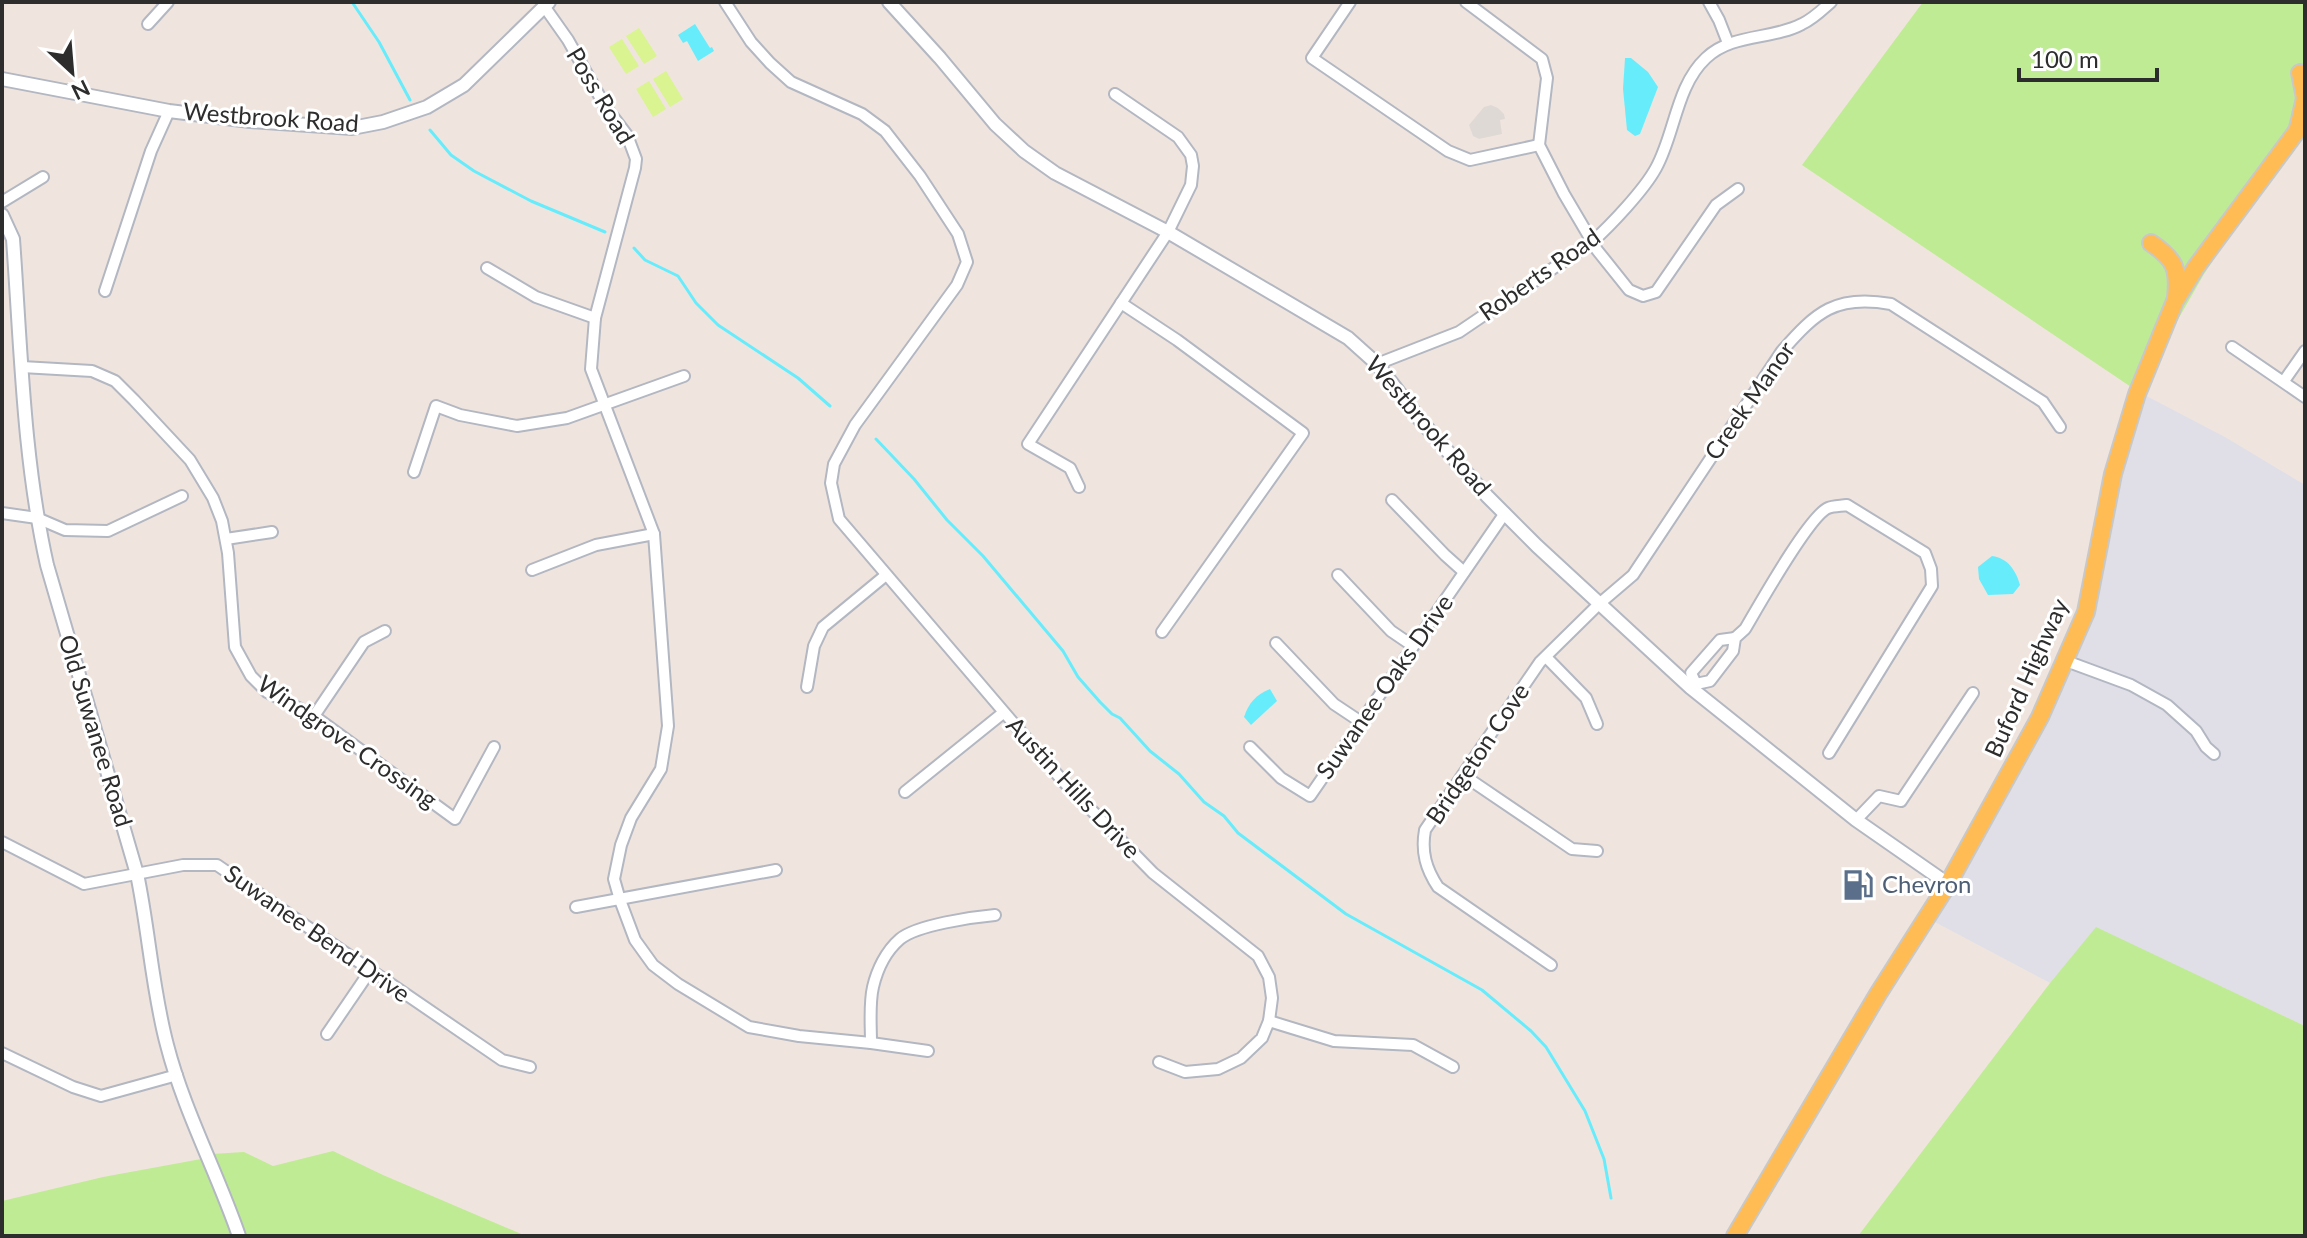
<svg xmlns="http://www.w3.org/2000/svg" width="2307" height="1238" font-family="Lato,sans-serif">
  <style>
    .industrial { fill: #e0dfe8 }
    .green { fill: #c0eb95 }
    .pitch { fill: #d9f490 }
    .plaza { fill: #dfd9d6 }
    .water { fill: #67ecfc }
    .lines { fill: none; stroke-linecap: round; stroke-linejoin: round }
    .stream { stroke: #67ecfc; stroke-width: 3 }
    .minor-casing { stroke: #b2b7c2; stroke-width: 14 }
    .tertiary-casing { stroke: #b2b7c2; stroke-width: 16 }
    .primary-casing { stroke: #c8c8c8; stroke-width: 20 }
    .minor { stroke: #fff; stroke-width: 10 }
    .tertiary { stroke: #fff; stroke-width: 12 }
    .primary { stroke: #ffbc54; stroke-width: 16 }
    .labels { text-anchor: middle; stroke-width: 6; stroke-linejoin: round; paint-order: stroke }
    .street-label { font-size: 24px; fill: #2d2d2d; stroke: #fff }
    .service-label { font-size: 24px; fill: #4e5e75; stroke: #fff; text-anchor: start }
  </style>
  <rect width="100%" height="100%" fill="#f0e5de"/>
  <!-- industrial -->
  <path class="industrial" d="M2137,391L2225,437L2305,485V1026L2096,928L2050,983L1931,920L2094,606Z"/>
  <!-- green -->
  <g class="green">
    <path d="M1923,2H2305V121L2204,274L2137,391L1802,165Z"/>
    <path d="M2096,927L2305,1026V1236H1858L2050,983Z"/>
    <path d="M333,1151L383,1175L526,1236H243L211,1154L244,1152L273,1166Z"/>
    <path d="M201,1159L232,1236H2V1201L103,1177Z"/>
  </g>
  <!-- pitch -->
  <g class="pitch">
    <path d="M639,28L657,56L644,64L626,36Z"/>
    <path d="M622,39L639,66L626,74L609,47Z"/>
    <path d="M666,71L683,99L670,107L653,79Z"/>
    <path d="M649,81L666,109L653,117L636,89Z"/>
  </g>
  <!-- plaza -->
  <path class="plaza" d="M1491,105L1498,108L1504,114L1505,119L1500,120L1502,134L1479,139L1473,136L1469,125L1484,107Z"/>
  <!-- water -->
  <g class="water">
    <path d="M695,24L710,48L712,47L714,51L698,61L687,41L683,43L678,35Z"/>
    <path d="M1625,58H1631L1648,72L1658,87L1640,134L1635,136L1627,130L1623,89Z"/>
    <path d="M1992,556C2008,558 2016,571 2020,585L2013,594L1988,595L1979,579L1978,567Z"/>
    <path d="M1270,689L1277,701L1251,725L1244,717C1249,702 1256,695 1270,689Z"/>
  </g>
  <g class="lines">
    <!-- stream -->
    <g class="stream">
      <path d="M352,2L379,42L410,100"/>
      <path d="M430,130L451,155L474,171L531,201L605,232"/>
      <path d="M634,248L645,260L678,276L696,303L718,325L798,378L830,406"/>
      <path d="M876,439L914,479L947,520L983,556L1063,651L1078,677L1100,702L1112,714L1120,718L1150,751L1179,774L1204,802L1224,816L1238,833L1346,914L1482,990L1531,1031L1546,1047L1585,1111L1604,1159L1611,1198"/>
    </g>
    <defs>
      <g id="minor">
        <path d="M725,2L751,42L770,63L791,82L862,114L885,131L920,176L958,234L967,262L957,285L855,425L834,464L831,483L839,519L1062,780L1153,873L1258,956L1269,977L1272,998L1269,1021L1262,1038L1241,1058L1218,1069L1185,1072L1159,1062"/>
        <path d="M1350,2L1312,58L1448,151L1470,160L1539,145"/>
        <path d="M1466,2L1542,59L1547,78L1539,145L1564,194L1597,250L1629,290L1643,296L1656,292L1716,205L1738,189"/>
        <path d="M1709,2L1719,20L1728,43"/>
        <path d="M544,6L568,40L605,106L627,135L636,159L635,168L595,318L591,369L654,534L668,726L661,769L631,818L621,845L614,879L620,900L635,940L653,965L678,984L749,1027L799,1036L871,1043L928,1051"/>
        <path d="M148,24L168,2"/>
        <path d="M2,202L43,177"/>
        <path d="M487,268L536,297L595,318"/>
        <path d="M105,291L151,151L169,111"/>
        <path d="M1121,303L1177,340L1303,433L1162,632"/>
        <path d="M2232,347L2305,397"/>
        <path d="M1377,364L1459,332L1592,242C1611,225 1644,190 1656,168C1675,134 1676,86 1706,58C1732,33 1772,40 1802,24C1813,19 1822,10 1831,2"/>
        <path d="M22,367L92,371L115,381L134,400L190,460L213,498L222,521L228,553L235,647L251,676L267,692L314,716L455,819L494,747"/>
        <path d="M2284,381L2305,351"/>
        <path d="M414,472L436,406L460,415L517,426L567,418L684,376"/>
        <path d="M1079,487L1070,468L1028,444L1168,232L1191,185L1193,166L1191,155L1178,137L1115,94"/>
        <path d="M1392,500L1445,555L1464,572"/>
        <path d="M2,513L37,518L65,530L108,531L182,496"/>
        <path d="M226,539L272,532"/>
        <path d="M532,570L596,545L654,534"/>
        <path d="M1338,575L1391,631L1413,646"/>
        <path d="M1276,643L1334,704L1361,722"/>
        <path d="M1546,657L1586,698L1597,724"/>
        <path d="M2066,661L2131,685L2167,705L2196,731L2206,747L2214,754"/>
        <path d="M1696,684L1691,673L1720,640L1735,638"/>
        <path d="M807,687L814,646L823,627L886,575"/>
        <path d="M1691,688L1696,684L1710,681L1733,651L1735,638L1745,629C1758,607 1809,516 1828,508C1833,506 1841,506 1847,505L1925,553L1931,569L1932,586L1829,753"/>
        <path d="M314,716L364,642L385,631"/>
        <path d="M1250,747L1281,778L1310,796L1505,513"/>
        <path d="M1463,775L1572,849L1597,851"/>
        <path d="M905,792L1003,713"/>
        <path d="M1856,820L1879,796L1901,801L1973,693"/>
        <path d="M2,842L84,884L183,865H217L502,1060L530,1067"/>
        <path d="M576,907L776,870"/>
        <path d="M1551,965L1438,887C1426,869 1421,852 1425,830L1540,662L1599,604L1633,575L1782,351C1816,312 1836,294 1891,304L2043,402L2060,427"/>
        <path d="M1269,1021L1334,1041L1413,1045L1453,1067"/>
        <path d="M327,1034L370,971"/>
        <path d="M871,1043C871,1025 869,1004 873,987C877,970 886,951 900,939C917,925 972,917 995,915"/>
        <path d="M2,1053L73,1087L101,1096L177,1075"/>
      </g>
      <g id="tertiary">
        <path d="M889,2L940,58L995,124L1024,151L1055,173L1168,232L1348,338L1377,364L1421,421L1487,496L1537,546L1691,688L1856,820L1948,884"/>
        <path d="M2,79L169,111L250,121L352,128L383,122L427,107L464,85L549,2"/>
        <path d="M2,215L13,239C21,348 23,458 47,565L137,874C149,931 152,989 167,1045C184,1111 217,1172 239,1236"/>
      </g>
      <g id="primary">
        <path d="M2298,128L2305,98L2300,73"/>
        <path d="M2151,243C2175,259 2179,269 2176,298"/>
        <path d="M1735,1236L1878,994L1948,884L2040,717L2086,612L2113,474L2137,394L2175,301L2196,267L2305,120"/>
      </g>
    </defs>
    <!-- minor casing -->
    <use href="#minor" class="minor-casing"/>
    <!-- tertiary casing -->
    <use href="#tertiary" class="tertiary-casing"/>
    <!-- primary casing -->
    <use href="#primary" class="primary-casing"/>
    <!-- minor -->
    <use href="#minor" class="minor"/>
    <!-- tertiary -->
    <use href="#tertiary" class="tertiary"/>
    <!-- primary -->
    <use href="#primary" class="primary"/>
  </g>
  <!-- icons -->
  <defs>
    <symbol id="fuel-bare" viewBox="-9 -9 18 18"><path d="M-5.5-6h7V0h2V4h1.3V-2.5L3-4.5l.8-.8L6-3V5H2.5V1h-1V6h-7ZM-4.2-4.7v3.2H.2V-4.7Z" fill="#5c6f8a" stroke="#fff" stroke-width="2.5" paint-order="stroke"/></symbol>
  </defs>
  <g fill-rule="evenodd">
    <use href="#fuel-bare" x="1836" y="863" width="44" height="44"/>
  </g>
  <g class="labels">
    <!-- street labels -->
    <g class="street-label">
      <text transform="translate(600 96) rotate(59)" y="8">Poss Road</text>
      <text transform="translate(271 118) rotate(4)" y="8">Westbrook Road</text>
      <text transform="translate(1540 275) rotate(-35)" y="8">Roberts Road</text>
      <text transform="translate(1750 401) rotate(-55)" y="8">Creek Manor</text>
      <text transform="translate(1428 426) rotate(49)" y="8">Westbrook Road</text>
      <text transform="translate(2027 678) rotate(-66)" y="8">Buford Highway</text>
      <text transform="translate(1385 687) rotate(-55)" y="8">Suwanee Oaks Drive</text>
      <text transform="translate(95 731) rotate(73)" y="8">Old Suwanee Road</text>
      <text transform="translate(347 742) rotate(35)" y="8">Windgrove Crossing</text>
      <text transform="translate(1478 754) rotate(-56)" y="8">Bridgeton Cove</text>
      <text transform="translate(1073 788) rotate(47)" y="8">Austin Hills Drive</text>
      <text transform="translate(317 934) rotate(35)" y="8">Suwanee Bend Drive</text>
    </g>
    <!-- service labels -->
    <g class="service-label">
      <text x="1882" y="893">Chevron</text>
    </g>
  </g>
  <!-- border -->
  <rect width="2307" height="1238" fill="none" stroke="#2d2d2d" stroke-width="8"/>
  <!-- north arrow -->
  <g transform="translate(72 72) rotate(154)" stroke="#ffffff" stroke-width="6" paint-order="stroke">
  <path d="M0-6L14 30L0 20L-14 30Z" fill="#2d2d2d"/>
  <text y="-12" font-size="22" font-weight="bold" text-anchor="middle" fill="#2d2d2d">N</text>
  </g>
  <!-- scale -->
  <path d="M2019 68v12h138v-12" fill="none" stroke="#2d2d2d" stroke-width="4"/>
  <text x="2031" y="68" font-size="24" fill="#2d2d2d" stroke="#ffffff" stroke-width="6" paint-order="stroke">100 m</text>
</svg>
